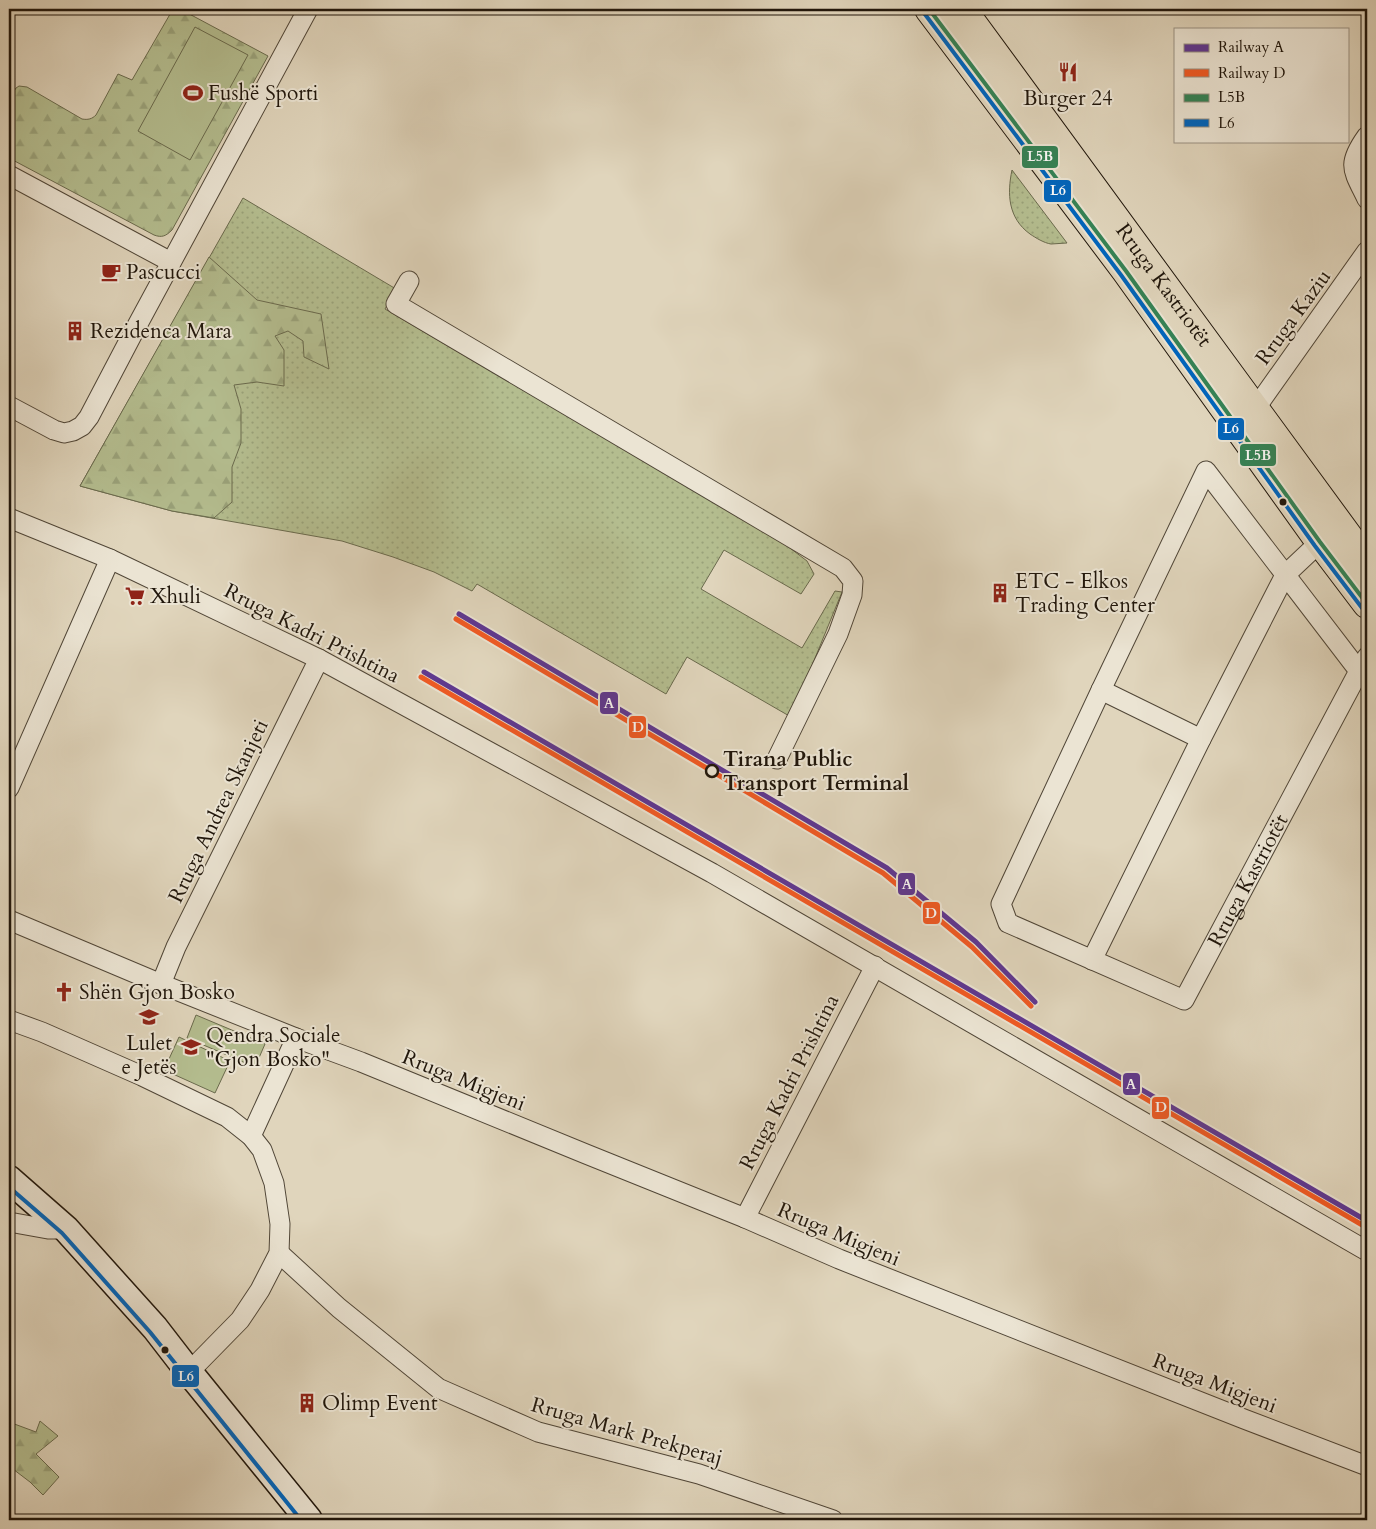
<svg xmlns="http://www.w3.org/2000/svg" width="1376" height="1529" font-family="Cardo,serif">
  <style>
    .grass { fill: url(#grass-dots); stroke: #6a6a4d }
    .forest { fill: url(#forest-firs); stroke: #6a6a4d }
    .garden { fill: #b4bd8f; stroke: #6a6a4d }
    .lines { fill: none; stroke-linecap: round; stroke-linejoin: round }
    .street-casing { stroke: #504637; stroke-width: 21 }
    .secondary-casing { stroke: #20160b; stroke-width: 29 }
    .primary-casing { stroke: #20160b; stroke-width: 30 }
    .street { stroke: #ebe4d3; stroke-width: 19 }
    .secondary { stroke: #ebe4d3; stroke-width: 26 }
    .primary { stroke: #e0d5bc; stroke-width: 28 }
    .bus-1-casing { stroke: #ebe4d3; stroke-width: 8 }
    .bus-2-casing { stroke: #ebe4d3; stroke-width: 8 }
    .bus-1 { stroke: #348356; stroke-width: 4 }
    .bus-2 { stroke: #0065bd; stroke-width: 4 }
    .rail-1-casing { stroke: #ebe4d3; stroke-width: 9 }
    .rail-2-casing { stroke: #ebe4d3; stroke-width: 9 }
    .rail-1 { stroke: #5f3892; stroke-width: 5 }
    .rail-2 { stroke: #f15a24; stroke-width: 5 }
    .bus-dot { fill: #20160b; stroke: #ebe4d3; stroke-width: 2 }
    .stop-dot { fill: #ebe4d3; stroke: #20160b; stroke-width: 2.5 }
    .labels { text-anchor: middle; stroke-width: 4; stroke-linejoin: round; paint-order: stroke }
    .poi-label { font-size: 21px; fill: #20160b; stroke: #ebe4d3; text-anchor: start }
    .street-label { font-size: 21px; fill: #20160b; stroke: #ebe4d3 }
    .stop-label { font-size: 21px; font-weight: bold; fill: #20160b; stroke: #ebe4d3; text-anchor: start }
    .line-badge { stroke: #ebe4d3; stroke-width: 2 }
    .badge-label { font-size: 14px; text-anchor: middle; font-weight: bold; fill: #fff }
  </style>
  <defs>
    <pattern id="grass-dots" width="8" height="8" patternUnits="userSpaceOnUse" patternTransform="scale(1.25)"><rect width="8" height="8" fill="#b4bd8f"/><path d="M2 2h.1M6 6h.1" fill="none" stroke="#9aa27a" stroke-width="1.8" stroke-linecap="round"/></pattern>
    <pattern id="forest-firs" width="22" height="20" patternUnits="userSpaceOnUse" patternTransform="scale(1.25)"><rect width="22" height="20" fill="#b4bd8f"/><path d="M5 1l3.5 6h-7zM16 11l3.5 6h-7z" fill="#9aa27a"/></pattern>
  </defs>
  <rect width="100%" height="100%" fill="#e0d5bc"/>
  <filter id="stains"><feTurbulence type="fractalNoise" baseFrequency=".004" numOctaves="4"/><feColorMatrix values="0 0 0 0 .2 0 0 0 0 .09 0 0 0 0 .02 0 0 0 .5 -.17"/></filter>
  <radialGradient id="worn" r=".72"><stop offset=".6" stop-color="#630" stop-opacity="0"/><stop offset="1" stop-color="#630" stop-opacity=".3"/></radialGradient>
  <!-- grass -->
  <g class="grass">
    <path d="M1012,170L1067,243C1062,243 1056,244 1051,244C1044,243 1036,238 1030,234C1008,218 1007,194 1012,170Z"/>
    <path d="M243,198L396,289L385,309L782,542L807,561L814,574L801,594L724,550L701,589L802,648L835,591L842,592L791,717L687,657L666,694L477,584L472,591L434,572L393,557L342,541L172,511L80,486Z"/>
  </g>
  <!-- forest -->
  <g class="forest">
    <path d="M173,9H180L268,56L172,230C166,236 162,238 154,235L9,158V99L16,88L19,86L27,87L82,119C88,120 92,119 96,115L118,74L132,80Z"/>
    <path d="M209,257L257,300L321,314L329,369L304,357L303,341L288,331L275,336L284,350V386L257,382L234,385L241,409V443L232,467V502L214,518L172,511L80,486Z"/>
    <path d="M40,1421L58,1436L36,1454L59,1477L43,1495L30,1482L9,1466V1422L36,1432Z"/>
  </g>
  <!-- garden -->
  <g class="garden">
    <path d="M195,27L248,55L190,160L138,131Z"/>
    <path d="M196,1015L265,1044L255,1067L187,1038Z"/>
    <path d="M179,1037L230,1061L215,1093L164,1070Z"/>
  </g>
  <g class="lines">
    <defs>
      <g id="street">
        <path d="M1367,136C1346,165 1353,170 1367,199"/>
        <path d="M9,175L171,262"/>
        <path d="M409,281L396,304L843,568L853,581L852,595L838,634L777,759"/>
        <path d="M9,406L54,430L64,433L73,431L82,426L89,417L132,335L308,9"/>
        <path d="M1255,409L1367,251"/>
        <path d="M9,518L110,559L319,659L712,873L1367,1251"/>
        <path id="s1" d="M1359,671L1206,471L1101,690L1001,904L1008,923L1184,1000L1359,671L1367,657"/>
        <path d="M1101,690L1201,739"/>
        <path d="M9,788L110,559"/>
        <path d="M9,920L161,984L296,1038L361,1062L586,1154L745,1218L839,1259L1244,1419L1367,1466"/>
        <path d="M1092,960L1201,739L1285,575L1320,542"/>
        <path d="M161,984L176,947L319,659"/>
        <path d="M9,1020L42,1032L142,1076L227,1117L251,1136L262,1150L274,1183L280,1224L279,1253L260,1290L240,1320L189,1372"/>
        <path d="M251,1136L296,1038"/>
        <path d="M745,1218L875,966"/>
        <path d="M9,1222L48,1229H66"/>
        <path d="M279,1253L339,1308L438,1388L538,1432L699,1474L833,1520"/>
      </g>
      <path id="secondary" d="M9,1179L66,1229L155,1328L189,1372L309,1520"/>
      <g id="primary">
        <path d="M929,9L1126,271L1320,542L1367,604"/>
        <path id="s2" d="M962,9L1367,562"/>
      </g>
    </defs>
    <!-- street casing -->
    <use href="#street" class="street-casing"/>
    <!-- secondary casing -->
    <use href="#secondary" class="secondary-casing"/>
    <!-- primary casing -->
    <use href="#primary" class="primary-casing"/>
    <!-- street -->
    <use href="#street" class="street"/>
    <!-- secondary -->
    <use href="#secondary" class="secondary"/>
    <!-- primary -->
    <use href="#primary" class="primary"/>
    <defs>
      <path id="bus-1" d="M929,9L1126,271L1320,542L1367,604"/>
      <g id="bus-2">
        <path d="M924,13L1121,275L1315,546L1362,608"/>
        <path d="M9,1187L62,1233L150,1332L301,1520"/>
      </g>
    </defs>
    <!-- bus-1 casing -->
    <use href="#bus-1" class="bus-1-casing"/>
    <!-- bus-2 casing -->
    <use href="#bus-2" class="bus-2-casing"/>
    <!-- bus-1 -->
    <use href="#bus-1" class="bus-1"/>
    <!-- bus-2 -->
    <use href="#bus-2" class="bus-2"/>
    <defs>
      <g id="rail-1">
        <path d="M459,614L887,868L976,942L1035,1002"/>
        <path d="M424,672L1367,1221"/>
      </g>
      <g id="rail-2">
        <path d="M456,619L883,873L972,947L1031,1006"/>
        <path d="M421,677L1364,1226"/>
      </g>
    </defs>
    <!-- rail-1 casing -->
    <use href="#rail-1" class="rail-1-casing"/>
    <!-- rail-2 casing -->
    <use href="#rail-2" class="rail-2-casing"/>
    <!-- rail-1 -->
    <use href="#rail-1" class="rail-1"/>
    <!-- rail-2 -->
    <use href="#rail-2" class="rail-2"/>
  </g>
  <!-- icons -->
  <defs>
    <symbol id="restaurant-bare" viewBox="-9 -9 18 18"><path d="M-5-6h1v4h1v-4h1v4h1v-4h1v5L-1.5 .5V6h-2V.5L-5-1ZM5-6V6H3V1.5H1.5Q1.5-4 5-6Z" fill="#8f2418" stroke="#ebe4d3" stroke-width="2.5" paint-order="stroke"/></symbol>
    <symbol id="stadium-bare" viewBox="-9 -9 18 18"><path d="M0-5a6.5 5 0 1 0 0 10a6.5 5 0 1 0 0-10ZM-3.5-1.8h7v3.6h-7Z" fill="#8f2418" stroke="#ebe4d3" stroke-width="2.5" paint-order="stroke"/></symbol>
    <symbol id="cafe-bare" viewBox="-9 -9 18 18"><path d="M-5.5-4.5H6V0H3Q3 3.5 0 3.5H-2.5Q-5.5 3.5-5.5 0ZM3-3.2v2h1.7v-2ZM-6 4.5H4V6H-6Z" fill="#8f2418" stroke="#ebe4d3" stroke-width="2.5" paint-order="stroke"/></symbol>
    <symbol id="building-bare" viewBox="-9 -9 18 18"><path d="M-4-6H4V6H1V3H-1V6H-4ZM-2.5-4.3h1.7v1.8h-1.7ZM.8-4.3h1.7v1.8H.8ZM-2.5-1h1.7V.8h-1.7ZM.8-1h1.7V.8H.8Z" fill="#8f2418" stroke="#ebe4d3" stroke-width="2.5" paint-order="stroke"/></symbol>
    <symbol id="supermarket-bare" viewBox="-9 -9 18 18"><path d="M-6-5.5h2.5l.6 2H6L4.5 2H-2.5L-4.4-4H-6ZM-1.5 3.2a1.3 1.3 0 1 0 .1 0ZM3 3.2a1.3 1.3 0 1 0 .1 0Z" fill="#8f2418" stroke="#ebe4d3" stroke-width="2.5" paint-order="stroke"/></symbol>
    <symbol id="church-bare" viewBox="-9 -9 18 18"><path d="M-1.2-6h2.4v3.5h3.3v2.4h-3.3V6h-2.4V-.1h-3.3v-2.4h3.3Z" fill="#8f2418" stroke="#ebe4d3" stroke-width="2.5" paint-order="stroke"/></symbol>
    <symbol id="school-bare" viewBox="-9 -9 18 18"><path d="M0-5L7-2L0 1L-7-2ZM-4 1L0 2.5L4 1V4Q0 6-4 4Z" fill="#8f2418" stroke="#ebe4d3" stroke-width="2.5" paint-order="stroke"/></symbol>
  </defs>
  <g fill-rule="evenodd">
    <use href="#restaurant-bare" x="1054" y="58" width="28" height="28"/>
    <use href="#stadium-bare" x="179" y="79" width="28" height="28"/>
    <use href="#cafe-bare" x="97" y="258" width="28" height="28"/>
    <use href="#building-bare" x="61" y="317" width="28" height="28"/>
    <use href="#building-bare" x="986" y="579" width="28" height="28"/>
    <use href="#supermarket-bare" x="121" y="582" width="28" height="28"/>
    <use href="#church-bare" x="50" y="978" width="28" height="28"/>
    <use href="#school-bare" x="135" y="1003" width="28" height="28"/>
    <use href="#school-bare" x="177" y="1033" width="28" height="28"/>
    <use href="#building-bare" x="293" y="1389" width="28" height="28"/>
  </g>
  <!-- markers -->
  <g class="bus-dot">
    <circle cx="1283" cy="502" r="4.5"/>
    <circle cx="165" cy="1350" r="4.5"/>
  </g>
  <circle class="stop-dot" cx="712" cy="771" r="6"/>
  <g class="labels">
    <!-- poi labels -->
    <g class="poi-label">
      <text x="208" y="100">Fushë Sporti</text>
      <text x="1068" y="105" text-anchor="middle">Burger 24</text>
      <text x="126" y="279">Pascucci</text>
      <text x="90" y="338">Rezidenca Mara</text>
      <text x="1015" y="588">ETC - Elkos<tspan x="1015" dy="24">Trading Center</tspan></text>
      <text x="150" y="603">Xhuli</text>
      <text x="79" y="999">Shën Gjon Bosko</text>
      <text x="206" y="1042">Qendra Sociale<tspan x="206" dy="24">"Gjon Bosko"</tspan></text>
      <text x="149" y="1050" text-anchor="middle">Lulet<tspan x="149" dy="24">e Jetës</tspan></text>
      <text x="322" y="1410">Olimp Event</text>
    </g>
    <!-- street labels -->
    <g class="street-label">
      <text dy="7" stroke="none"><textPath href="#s2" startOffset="342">Rruga Kastriotët</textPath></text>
      <text transform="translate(1293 317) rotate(-54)" y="7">Rruga Kaziu</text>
      <text transform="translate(312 633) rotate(27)" y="7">Rruga Kadri Prishtina</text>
      <text transform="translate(218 811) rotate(-64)" y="7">Rruga Andrea Skanjeti</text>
      <text dy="7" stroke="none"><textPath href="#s1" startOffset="1079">Rruga Kastriotët</textPath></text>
      <text transform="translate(464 1080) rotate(22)" y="7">Rruga Migjeni</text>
      <text transform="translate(789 1082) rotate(-63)" y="7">Rruga Kadri Prishtina</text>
      <text transform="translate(839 1234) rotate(23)" y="7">Rruga Migjeni</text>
      <text transform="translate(1215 1383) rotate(21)" y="7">Rruga Migjeni</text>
      <text transform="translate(627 1431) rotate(16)" y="7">Rruga Mark Prekperaj</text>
    </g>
    <!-- stop labels -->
    <g class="stop-label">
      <text x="723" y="766">Tirana Public<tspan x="723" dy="24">Transport Terminal</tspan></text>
    </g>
  </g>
  <g class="line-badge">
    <rect x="1021" y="145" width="38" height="24" rx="5" fill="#348356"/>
    <rect x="1043" y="179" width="29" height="24" rx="5" fill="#0065bd"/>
    <rect x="1217" y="417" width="28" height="24" rx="5" fill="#0065bd"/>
    <rect x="1239" y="443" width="38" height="24" rx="5" fill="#348356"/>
    <rect x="599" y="691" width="20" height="24" rx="5" fill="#5f3892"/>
    <rect x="628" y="715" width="19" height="24" rx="5" fill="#f15a24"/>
    <rect x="897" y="872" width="19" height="24" rx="5" fill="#5f3892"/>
    <rect x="922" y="901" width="19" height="24" rx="5" fill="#f15a24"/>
    <rect x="1122" y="1072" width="19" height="24" rx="5" fill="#5f3892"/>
    <rect x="1151" y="1096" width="19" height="24" rx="5" fill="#f15a24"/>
    <rect x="171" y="1364" width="29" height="24" rx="5" fill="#0065bd"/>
  </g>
  <g class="badge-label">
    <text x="1040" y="161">L5B</text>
    <text x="1058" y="195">L6</text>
    <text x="1231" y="433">L6</text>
    <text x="1258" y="460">L5B</text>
    <text x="609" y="708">A</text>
    <text x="638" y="732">D</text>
    <text x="907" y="889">A</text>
    <text x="931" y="918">D</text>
    <text x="1131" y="1089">A</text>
    <text x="1161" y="1112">D</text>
    <text x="186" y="1381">L6</text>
  </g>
  <!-- margin -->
  <rect width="1376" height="1529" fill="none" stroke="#e0d5bc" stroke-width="30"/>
  <rect x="10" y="10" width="1356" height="1509" fill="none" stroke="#20160b" stroke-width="2.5"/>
  <rect x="15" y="15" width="1346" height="1499" fill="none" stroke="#20160b"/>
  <!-- legend -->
  <rect x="1174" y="28" width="175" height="115" fill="#ebe4d3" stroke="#9a9283"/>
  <rect x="1184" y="44" width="25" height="8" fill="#5f3892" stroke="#9a9283"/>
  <text x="1218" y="52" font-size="15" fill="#20160b">Railway A</text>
  <rect x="1184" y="69" width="25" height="8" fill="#f15a24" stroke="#9a9283"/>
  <text x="1218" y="78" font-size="15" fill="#20160b">Railway D</text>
  <rect x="1184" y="94" width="25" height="8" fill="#348356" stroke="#9a9283"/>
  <text x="1218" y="102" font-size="15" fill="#20160b">L5B</text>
  <rect x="1184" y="119" width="25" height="8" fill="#0065bd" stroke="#9a9283"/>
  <text x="1218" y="128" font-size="15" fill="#20160b">L6</text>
  <rect width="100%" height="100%" filter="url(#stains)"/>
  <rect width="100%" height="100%" fill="url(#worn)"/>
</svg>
